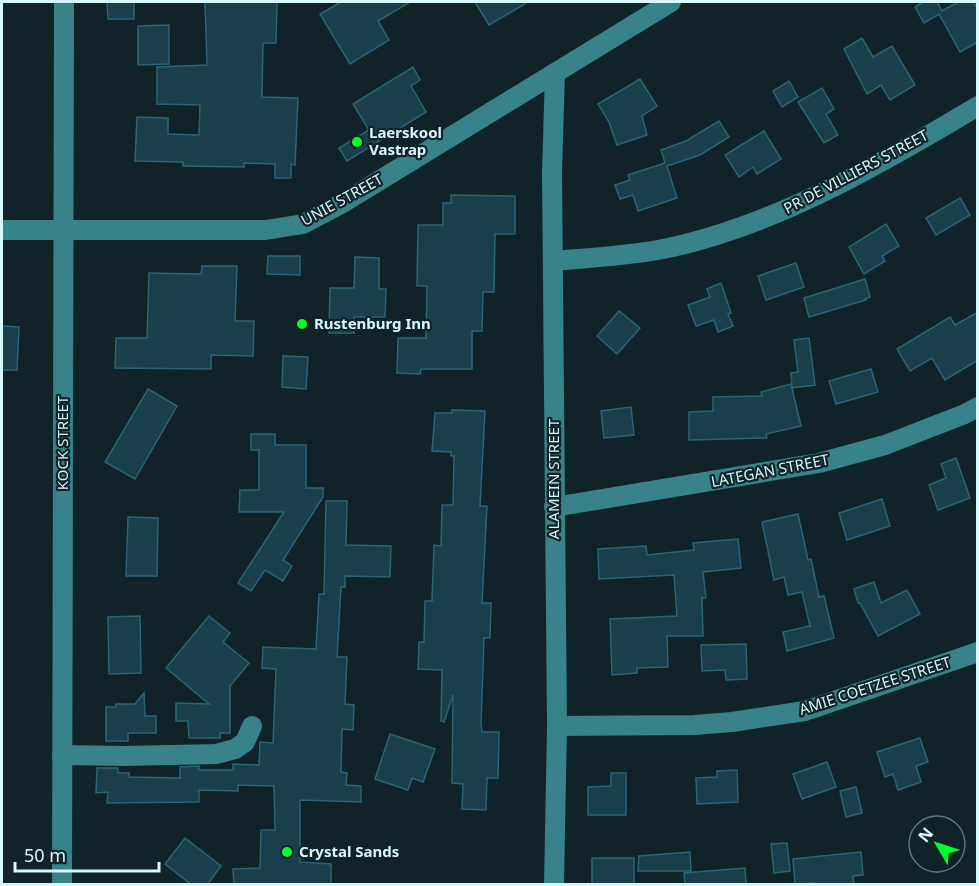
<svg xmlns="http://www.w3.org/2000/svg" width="979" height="886" font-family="'Noto Sans',sans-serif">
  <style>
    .building { fill: #1a3e4b; stroke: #2c6477; stroke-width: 1.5 }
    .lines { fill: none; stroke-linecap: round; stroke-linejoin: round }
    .minor { stroke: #388289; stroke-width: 20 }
    .poi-dot { fill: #03ff29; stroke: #0f2329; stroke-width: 2 }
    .labels { text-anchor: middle; stroke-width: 4.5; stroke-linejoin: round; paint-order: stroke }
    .poi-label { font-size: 15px; font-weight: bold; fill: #d7f8ff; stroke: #0f2329; text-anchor: start }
    .street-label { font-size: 15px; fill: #d7f8ff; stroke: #0f2329 }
  </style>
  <rect width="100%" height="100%" fill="#0f2329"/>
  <!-- building -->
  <g class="building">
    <path d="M107,2H134V19H108Z"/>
    <path d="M205,2H277L276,43H263L262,97L298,98L295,165L291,164V178H275V164L244,163V167L183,166V162L135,161L137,117L168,118V134L199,135L200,105L157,104V67L207,65Z"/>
    <path d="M341,2H410L378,21L389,40L350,64L320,14Z"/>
    <path d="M475,2H528L489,25Z"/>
    <path d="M923,2H937L942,11L958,2H973L978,9V42L960,52L939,14L924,23L915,7Z"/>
    <path d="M169,25V64L138,65V26Z"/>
    <path d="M862,38L873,57L892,46L915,85L890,100L881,85L867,94L844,49Z"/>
    <path d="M413,67L420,80L411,86L426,112L347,161L339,148L369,130L353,104Z"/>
    <path d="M640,79L657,106L642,116L647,135L617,145L609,122L598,104Z"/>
    <path d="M789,81L798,97L782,107L773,91Z"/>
    <path d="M822,88L834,109L826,114L838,135L824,143L798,102Z"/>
    <path d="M719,121L729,137L700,155L667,166L677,198L638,211L633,195L620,199L615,185L630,180L628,175L665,163L661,150L686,141Z"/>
    <path d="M764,131L781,159L757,174L753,167L739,177L725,155Z"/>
    <path d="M451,195L515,196V234H495L494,292H483L482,331H472V369H421L420,374L397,373L398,338H426L427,286H417L418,225H443V203H451Z"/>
    <path d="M960,198L970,215L936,235L926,218Z"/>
    <path d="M886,224L899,246L882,256L885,261L864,274L849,247Z"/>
    <path d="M268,256H300V275L267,274Z"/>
    <path d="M355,257L379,258V289H386L385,317H354V333H329L330,288H354Z"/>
    <path d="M796,263L804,287L766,300L758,276Z"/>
    <path d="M202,266H237L235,321H254L253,356L211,355V369L115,368L116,338H147L149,273L201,274Z"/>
    <path d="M865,279L870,297L865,299L866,300L809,317L804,298Z"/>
    <path d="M721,283L731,313L728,314L733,326L718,332L714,320L696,326L688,305L710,297L707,289Z"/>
    <path d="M619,311L640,328L617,354L597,336Z"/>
    <path d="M978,312V360L945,380L932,358L910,371L897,349L950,317L955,325Z"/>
    <path d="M2,326L19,327L17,370H2Z"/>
    <path d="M809,338L815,385L792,388L791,373L798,372L794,340Z"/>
    <path d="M283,356L308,357L306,389L282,387Z"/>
    <path d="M871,369L878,392L836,404L829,381Z"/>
    <path d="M791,384L801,426L766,434L767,438L689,440V412L713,411V397L762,396L761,392Z"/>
    <path d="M148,389L177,406L135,479L105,462Z"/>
    <path d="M631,407L634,435L604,438L601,411Z"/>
    <path d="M452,410L485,411L480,506H487L482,603H491L490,638H484L481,723L482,732H499L498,778H487L486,810L462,809L463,784L452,783L453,695L444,722L441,721L442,670L418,669L419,642H424L425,601H432L434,545L441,546L442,505H453L454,456H451V452L432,451L435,413H452Z"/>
    <path d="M251,434H275V445H306V488H323V497L283,560L292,566L283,581L265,570L251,591L238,583L284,512H239L240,490H259V450H251Z"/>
    <path d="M956,458L970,498L938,510L929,485L946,478L941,464Z"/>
    <path d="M882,499L890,526L847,540L839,513Z"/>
    <path d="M326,501H347L346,545L391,546L390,577L345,576V587H341L337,657H347L345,704L354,705L353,730L342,729L341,772L347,773L346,785L361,786V802L300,800V862L331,864V885H234L233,869L260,868L261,830H275L274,786L238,785V791L199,790V802L107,803L108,792L96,793L97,768H118V773H129V777L180,778V767L199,766V770H233V764L259,765L260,742L273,743L276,669L262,668L263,647L316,649L319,594H324Z"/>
    <path d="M798,514L808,560L811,559L819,597L824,596L834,638L787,651L783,632L810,626L802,592L788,595L784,577L774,580L762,522Z"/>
    <path d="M128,517L158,518L157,576H126Z"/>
    <path d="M738,539L741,568L703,572L706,598H702L703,636H667L668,667L637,668V673L612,675L610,619L677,616L674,575L599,579L598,549L646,546L647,555L694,550L693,543Z"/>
    <path d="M874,582L881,603L907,590L920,614L878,636L860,603H858L854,589Z"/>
    <path d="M140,616L141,673L109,674L108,617Z"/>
    <path d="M209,616L230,633L223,642L249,663L230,686V733H220V738H189L188,721H176V703L209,704L166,668Z"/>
    <path d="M746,644L747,679L726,680L725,670L702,671L701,645Z"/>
    <path d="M144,693L145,716H156V733H128V741H106V707H116V704H135Z"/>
    <path d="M390,734L435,749L423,782L412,778L408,790L375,779Z"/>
    <path d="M920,738L928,762L916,766L921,782L898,790L893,774L885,777L877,752Z"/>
    <path d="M827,762L836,787L802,799L793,774Z"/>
    <path d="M737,770L738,802L697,804L696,778L717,777V771Z"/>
    <path d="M611,773H626V815H588V787L611,786Z"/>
    <path d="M856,787L862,813L846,817L840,791Z"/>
    <path d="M185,838L221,866L207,885H192L165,864Z"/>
    <path d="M787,843L790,871L774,873L771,844Z"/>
    <path d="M690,852L691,871H638L639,856Z"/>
    <path d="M861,852L863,875L853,876L854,885H813V883L795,884L793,859Z"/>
    <rect x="592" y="858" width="42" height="27"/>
    <path d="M745,868L746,885H685L684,873Z"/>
  </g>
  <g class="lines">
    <!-- minor -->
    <g class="minor">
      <path d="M2,230H266L303,224L341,204L671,2"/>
      <path d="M553,261C588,258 624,256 658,250C770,229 881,164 978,106"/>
      <path d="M554,507L819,463L885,445L965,414L978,407"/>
      <path d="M557,726L694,725L732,722L805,711L978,652"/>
      <path d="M62,755L124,756L216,754L235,749L245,742L252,726"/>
      <path d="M62,884L64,2"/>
      <path d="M554,884L557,726L552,172L555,73"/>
    </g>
  </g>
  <!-- markers -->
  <g class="poi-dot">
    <circle cx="357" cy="142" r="6"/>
    <circle cx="302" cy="324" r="6"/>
    <circle cx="287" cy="852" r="6"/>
  </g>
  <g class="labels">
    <!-- poi labels -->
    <g class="poi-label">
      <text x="369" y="138">Laerskool<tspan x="369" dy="17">Vastrap</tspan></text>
      <text x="314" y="329">Rustenburg Inn</text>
      <text x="299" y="857">Crystal Sands</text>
    </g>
    <!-- street labels -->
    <g class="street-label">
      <text transform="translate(856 172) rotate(-28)" y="5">PR DE VILLIERS STREET</text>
      <text transform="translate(342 200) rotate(-29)" y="5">UNIE STREET</text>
      <text transform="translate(63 443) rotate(-90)" y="5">KOCK STREET</text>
      <text transform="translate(770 471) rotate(-11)" y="5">LATEGAN STREET</text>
      <text transform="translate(554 479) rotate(-90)" y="5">ALAMEIN STREET</text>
      <text transform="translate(875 686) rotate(-18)" y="5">AMIE COETZEE STREET</text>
    </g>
  </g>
  <!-- border -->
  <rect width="979" height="886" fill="none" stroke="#d7f8ff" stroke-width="6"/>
  <!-- north arrow -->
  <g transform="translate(937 844) rotate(309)"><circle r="28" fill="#0f2329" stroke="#5f787f" stroke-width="1.5"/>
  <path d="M0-4.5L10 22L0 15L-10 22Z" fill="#03ff29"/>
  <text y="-9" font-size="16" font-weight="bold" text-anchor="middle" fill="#d7f8ff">N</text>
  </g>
  <!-- scale -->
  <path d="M15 862v9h144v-9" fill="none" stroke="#d7f8ff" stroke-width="3"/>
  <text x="24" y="862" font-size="18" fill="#d7f8ff" stroke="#0f2329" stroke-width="4.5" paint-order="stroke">50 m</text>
</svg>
